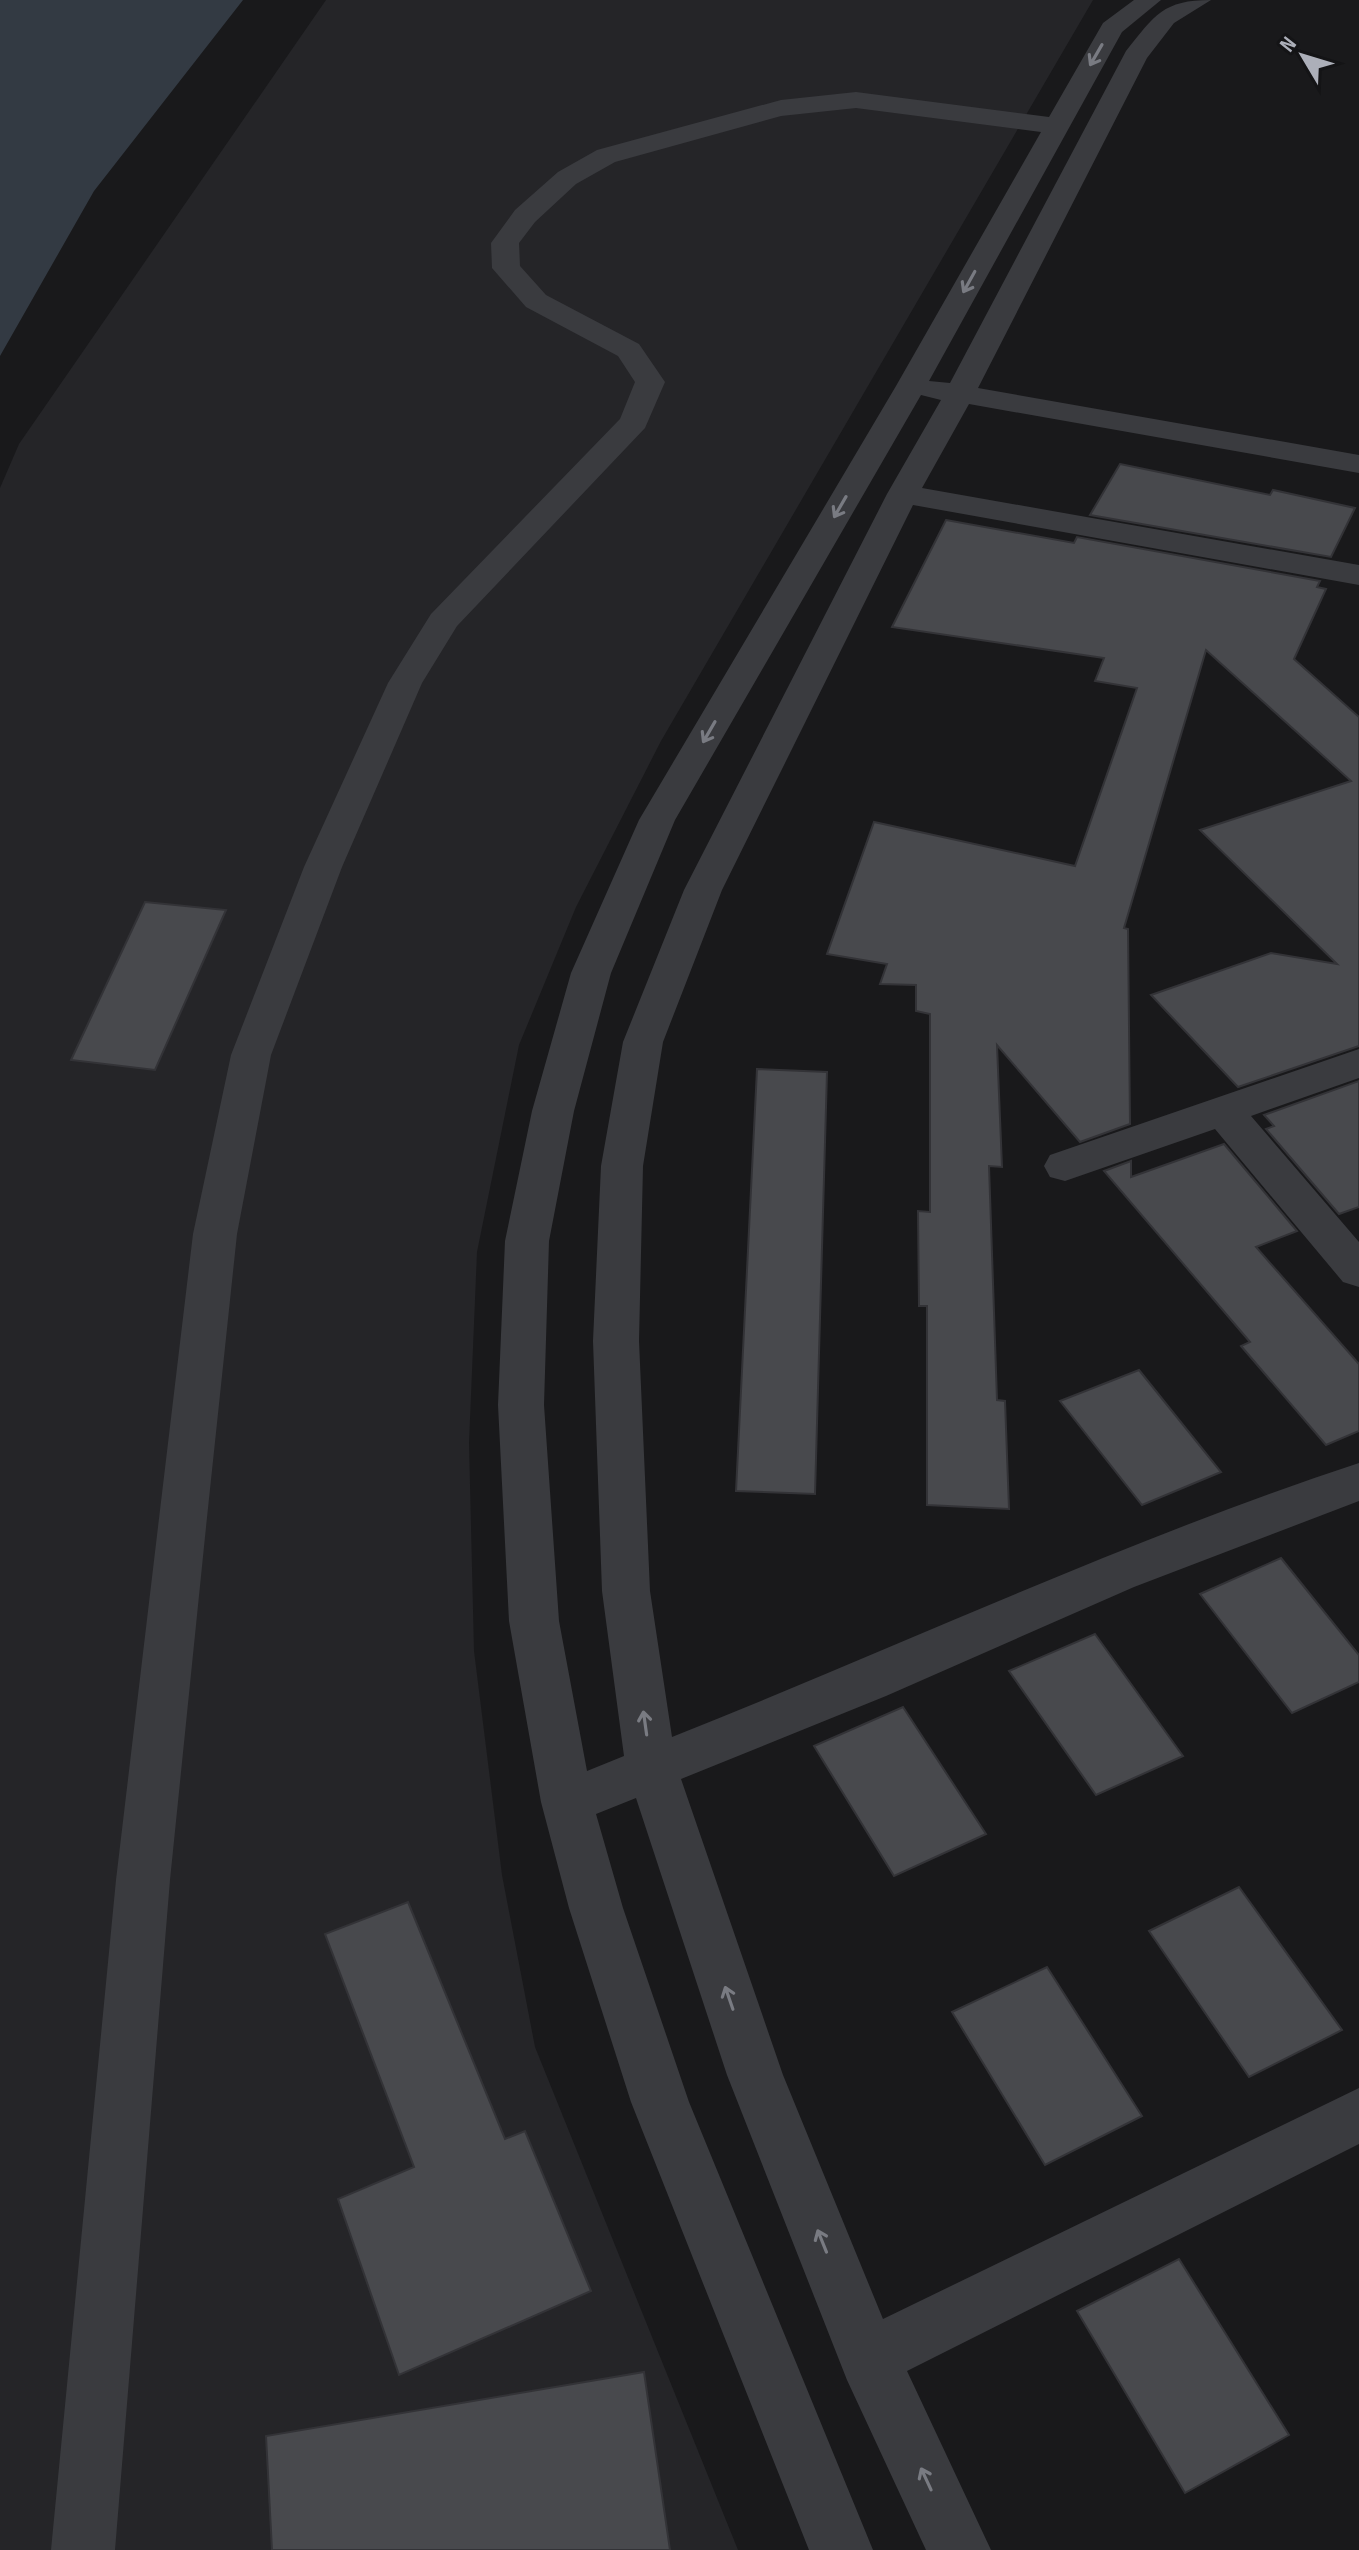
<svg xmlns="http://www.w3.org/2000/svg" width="1359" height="2550" font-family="'Sofia Sans Condensed',sans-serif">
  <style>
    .built { fill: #252528 }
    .water { fill: #333a43 }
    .building { fill: #48494d; stroke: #333337; stroke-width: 2 }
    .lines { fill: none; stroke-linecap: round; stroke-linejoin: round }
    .minor { fill: #3a3b3f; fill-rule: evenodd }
    .oneway { stroke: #797b82 }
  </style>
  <rect width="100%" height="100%" fill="#19191b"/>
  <!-- built -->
  <path class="built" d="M326,0H1093L661,741L576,907L519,1045L477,1252L469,1443L474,1651L502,1875L535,2047L738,2550H0V488L19,444Z"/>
  <!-- water -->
  <path class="water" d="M0,0H243L94,191L0,356Z"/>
  <!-- building -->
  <g class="building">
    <path d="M1120,464L1270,495L1273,490L1355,508L1331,557L1090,515Z"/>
    <path d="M946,520L1074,543L1077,537L1320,581L1317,587L1326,589L1294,659L1359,717V1046L1238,1087L1151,995L1271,953L1337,964L1200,830L1351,781L1206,650L1124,928L1128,929L1130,1124L1080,1142L997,1045L1002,1167L989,1166L997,1400L1005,1401L1009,1509L927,1505V1306H919L918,1211L930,1212V1014L916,1011V985L880,984L887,964L827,954L874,822L1075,866L1137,688L1095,681L1104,658L892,627Z"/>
    <path d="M145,902L226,910L155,1070L71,1060Z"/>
    <path d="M757,1069L827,1072L815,1494L736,1491Z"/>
    <path d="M1359,1081V1207L1339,1214L1266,1129L1274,1126L1264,1115Z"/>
    <path d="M1224,1144L1297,1231L1256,1247L1359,1364V1431L1326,1445L1241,1346L1250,1342L1104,1171L1131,1161V1177Z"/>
    <path d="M1139,1370L1221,1472L1142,1505L1060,1401Z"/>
    <path d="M1281,1558L1359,1655V1682L1292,1713L1200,1594Z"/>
    <path d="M1095,1634L1183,1756L1096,1795L1009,1671Z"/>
    <path d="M903,1707L986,1834L894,1876L814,1746Z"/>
    <path d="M1239,1887L1342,2030L1249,2077L1149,1931Z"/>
    <path d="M408,1902L505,2139L525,2131L591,2291L399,2375L338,2199L414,2167L325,1934Z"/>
    <path d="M1047,1967L1142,2116L1045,2165L952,2012Z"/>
    <path d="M1179,2259L1289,2435L1185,2493L1077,2311Z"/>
    <path d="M644,2372L670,2550H272L266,2436Z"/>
  </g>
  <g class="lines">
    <!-- minor -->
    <g class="minor">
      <path d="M1134,0H1161L1122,32L929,381L950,383L1126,51C1155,15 1163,0 1211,0L1174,23L1147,58L978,388L1359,455V473L969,404L922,488L1359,565V585L913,505L722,890L663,1042L643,1166L639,1341L650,1591L672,1737C901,1646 1125,1540 1359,1463V1501L1134,1587L886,1696L681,1779L783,2075L883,2319L1359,2088V2144L907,2371L991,2550H926L847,2380L727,2075L636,1798L596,1814L623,1908L689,2102L873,2550H809L631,2102L569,1908L541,1802L509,1621L498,1405L505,1241L532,1111L571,973L639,820L896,386L1041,132L856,108L781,116L615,162L576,184L535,222L519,243L520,266L546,295L639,344L665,382L645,428L457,626L422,683L342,867L271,1055L237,1234L206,1527L170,1880L115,2550H51L116,1880L158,1527L193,1234L231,1055L304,867L388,683L431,614L620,419L635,382L618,356L526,307L492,268L491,243L515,210L558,172L597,150L781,100L856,92L1049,117L1103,23ZM921,395L941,400L887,494L684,890L623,1042L601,1166L593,1341L602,1591L624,1756L587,1771L559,1621L544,1405L549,1241L574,1111L611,973L675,820Z"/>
      <path d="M1359,1049V1078L1251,1116L1359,1242V1287L1343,1282L1215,1129L1065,1181L1050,1177L1044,1166L1050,1155Z"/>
    </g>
  </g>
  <!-- one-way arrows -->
  <defs><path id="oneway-shaft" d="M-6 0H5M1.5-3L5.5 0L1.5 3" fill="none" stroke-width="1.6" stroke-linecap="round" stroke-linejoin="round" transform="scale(2)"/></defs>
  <g class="oneway">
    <use href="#oneway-shaft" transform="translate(1096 55) rotate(120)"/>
    <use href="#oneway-shaft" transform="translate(969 282) rotate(119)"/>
    <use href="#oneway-shaft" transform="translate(840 507) rotate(120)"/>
    <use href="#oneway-shaft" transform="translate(709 732) rotate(120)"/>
    <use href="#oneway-shaft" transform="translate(645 1723) rotate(-98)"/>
    <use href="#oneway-shaft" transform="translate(729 1998) rotate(-109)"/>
    <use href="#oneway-shaft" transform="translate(822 2241) rotate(-112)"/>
    <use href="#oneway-shaft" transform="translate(926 2479) rotate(-115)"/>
  </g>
  <!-- north arrow -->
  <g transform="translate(1303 56) rotate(308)" stroke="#141416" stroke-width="6" paint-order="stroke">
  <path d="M0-6L14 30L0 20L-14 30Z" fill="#acafb9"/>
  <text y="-12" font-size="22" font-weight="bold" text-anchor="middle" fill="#acafb9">N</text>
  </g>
</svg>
